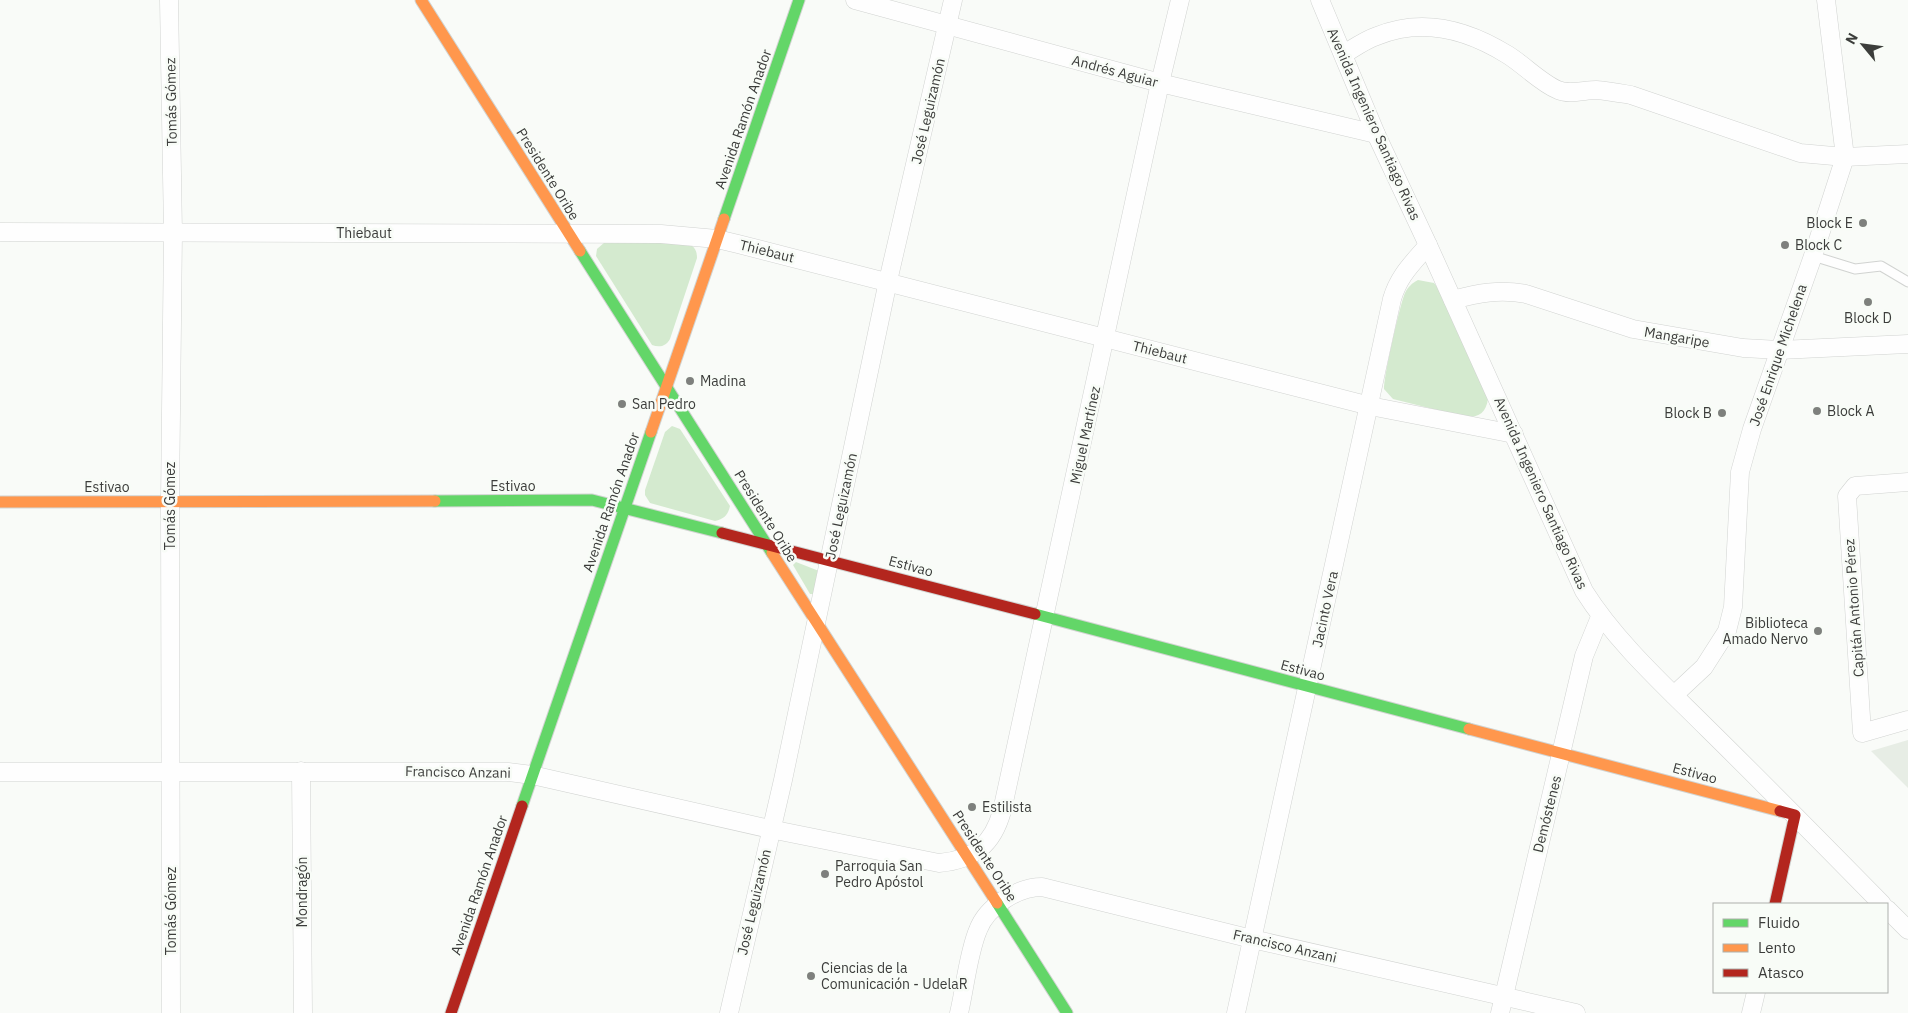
<svg xmlns="http://www.w3.org/2000/svg" width="1908" height="1013" font-family="'IBM Plex Sans',sans-serif">
  <style>
    .built { fill: #e7ede5 }
    .green { fill: #d4eacf }
    .lines { fill: none; stroke-linecap: round; stroke-linejoin: round }
    .lane-casing { stroke: #d1d3d1; stroke-width: 11 }
    .street-casing { stroke: #d1d3d1; stroke-width: 19 }
    .fast-casing { stroke: #d1d3d1; stroke-width: 13 }
    .slow-casing { stroke: #d1d3d1; stroke-width: 13 }
    .jam-casing { stroke: #d1d3d1; stroke-width: 13 }
    .lane { stroke: #fefefe; stroke-width: 9 }
    .street { stroke: #fefefe; stroke-width: 18 }
    .fast { stroke: #63d668; stroke-width: 11 }
    .slow { stroke: #ff974d; stroke-width: 11 }
    .jam { stroke: #b3261e; stroke-width: 11 }
    .poi-dot { fill: #7e807d; stroke: #f8fcf7; stroke-width: 2 }
    .labels { text-anchor: middle; stroke-width: 5; stroke-linejoin: round; paint-order: stroke }
    .street-label { font-size: 14px; fill: #3c3d3b; stroke: #f8fcf7 }
    .poi-label { font-size: 14px; fill: #3c3d3b; stroke: #f8fcf7; text-anchor: start }
  </style>
  <rect width="100%" height="100%" fill="#f9fbf8"/>
  <!-- built -->
  <path class="built" d="M1908,740V788L1871,751Z"/>
  <!-- green -->
  <g class="green">
    <path d="M605,242H685C693,245 697,249 697,258L670,339C666,346 660,348 652,345L596,256L597,249Z"/>
    <path d="M1418,280L1434,283L1442,293L1488,399C1486,413 1478,418 1465,417L1393,399L1384,389C1383,379 1400,304 1405,293C1408,287 1412,283 1418,280Z"/>
    <path d="M672,426L680,429L730,506C728,515 724,519 715,521L650,503L645,495V490L665,432Z"/>
    <path d="M796,562L819,571L813,594H810L793,565Z"/>
  </g>
  <g class="lines">
    <defs>
      <path id="lane" d="M1813,256L1855,269L1881,266L1908,282"/>
      <g id="street">
        <path d="M169,0L173,232L170,502L171,1013"/>
        <path d="M855,0L1160,83L1376,134"/>
        <path d="M1320,0L1376,134L1428,245L1584,591C1616,642 1666,687 1708,729C1767,787 1825,846 1882,904"/>
        <path d="M1344,54C1354,48 1365,40 1377,36C1423,17 1468,30 1508,55C1524,65 1541,83 1558,90C1569,95 1585,90 1596,90C1608,91 1619,93 1631,95L1800,153L1845,157L1908,154"/>
        <path d="M0,232L661,234L717,239L738,244L1370,406L1514,434"/>
        <path d="M1453,300C1478,293 1500,289 1526,294L1633,329L1743,348L1780,350L1908,344"/>
        <path d="M1908,482L1855,486L1847,496L1862,733L1908,720"/>
        <path d="M1674,695L1704,667L1727,631L1733,607L1740,472L1752,429L1813,256L1845,157L1826,0"/>
        <path d="M301,771L303,1013"/>
        <path d="M0,772H508L532,775L770,829L939,863C974,860 993,844 1002,811L1160,83L1180,0"/>
        <path d="M1887,909L1908,930"/>
        <path d="M729,1013L783,780L888,281L953,0"/>
        <path d="M959,1013C965,988 968,954 978,930C987,906 1018,887 1042,887L1252,939L1576,1013"/>
        <path d="M1236,1013L1392,299C1399,275 1413,263 1428,245"/>
        <path d="M1500,1013L1584,656L1600,617"/>
        <path d="M1751,1013L1756,992"/>
      </g>
      <g id="fast">
        <path d="M724,219L799,0"/>
        <path d="M580,251L772,553"/>
        <path d="M435,501L592,500L722,533"/>
        <path d="M1035,614L1469,729"/>
        <path d="M522,806L651,432"/>
        <path d="M997,903L1067,1013"/>
      </g>
      <g id="slow">
        <path d="M421,0L580,251"/>
        <path d="M651,432L724,219"/>
        <path d="M0,502L435,501"/>
        <path d="M772,553L997,903"/>
        <path d="M1469,729L1780,811"/>
      </g>
      <g id="jam">
        <path d="M722,533L1035,614"/>
        <path d="M1775,904L1795,815L1780,811"/>
        <path d="M451,1013L522,806"/>
      </g>
    </defs>
    <!-- lane casing -->
    <use href="#lane" class="lane-casing"/>
    <!-- street casing -->
    <use href="#street" class="street-casing"/>
    <!-- fast casing -->
    <use href="#fast" class="fast-casing"/>
    <!-- slow casing -->
    <use href="#slow" class="slow-casing"/>
    <!-- jam casing -->
    <use href="#jam" class="jam-casing"/>
    <!-- lane -->
    <use href="#lane" class="lane"/>
    <!-- street -->
    <use href="#street" class="street"/>
    <!-- fast -->
    <use href="#fast" class="fast"/>
    <!-- slow -->
    <use href="#slow" class="slow"/>
    <!-- jam -->
    <use href="#jam" class="jam"/>
  </g>
  <!-- markers -->
  <g class="poi-dot">
    <circle cx="1863" cy="223" r="5"/>
    <circle cx="1785" cy="245" r="5"/>
    <circle cx="1868" cy="302" r="5"/>
    <circle cx="690" cy="381" r="5"/>
    <circle cx="622" cy="404" r="5"/>
    <circle cx="1817" cy="411" r="5"/>
    <circle cx="1722" cy="413" r="5"/>
    <circle cx="1818" cy="631" r="5"/>
    <circle cx="972" cy="807" r="5"/>
    <circle cx="825" cy="874" r="5"/>
    <circle cx="811" cy="976" r="5"/>
  </g>
  <g class="labels">
    <!-- street labels -->
    <g class="street-label">
      <text transform="translate(1115 71) rotate(15)" y="5">Andrés Aguiar</text>
      <text transform="translate(171 102) rotate(-91)" y="5">Tomás Gómez</text>
      <text transform="translate(928 111) rotate(-77)" y="5">José Leguizamón</text>
      <text transform="translate(743 119) rotate(-71)" y="5">Avenida Ramón Anador</text>
      <text transform="translate(1374 124) rotate(66)" y="5">Avenida Ingeniero Santiago Rivas</text>
      <text transform="translate(548 174) rotate(58)" y="5">Presidente Oribe</text>
      <text x="364" y="238">Thiebaut</text>
      <text transform="translate(767 251) rotate(14)" y="5">Thiebaut</text>
      <text transform="translate(1677 337) rotate(10)" y="5">Mangaripe</text>
      <text transform="translate(1160 352) rotate(14)" y="5">Thiebaut</text>
      <text transform="translate(1778 355) rotate(-71)" y="5">José Enrique Michelena</text>
      <text transform="translate(1085 435) rotate(-78)" y="5">Miguel Martínez</text>
      <text x="513" y="491">Estivao</text>
      <text x="107" y="492">Estivao</text>
      <text transform="translate(1541 493) rotate(66)" y="5">Avenida Ingeniero Santiago Rivas</text>
      <text transform="translate(611 502) rotate(-71)" y="5">Avenida Ramón Anador</text>
      <text transform="translate(170 506) rotate(-90)" y="5">Tomás Gómez</text>
      <text transform="translate(841 506) rotate(-78)" y="5">José Leguizamón</text>
      <text transform="translate(766 516) rotate(58)" y="5">Presidente Oribe</text>
      <text transform="translate(911 566) rotate(15)" y="5">Estivao</text>
      <text transform="translate(1854 608) rotate(-94)" y="5">Capitán Antonio Pérez</text>
      <text transform="translate(1325 609) rotate(-78)" y="5">Jacinto Vera</text>
      <text transform="translate(1303 670) rotate(15)" y="5">Estivao</text>
      <text transform="translate(458 772) rotate(1)" y="5">Francisco Anzani</text>
      <text transform="translate(1695 773) rotate(15)" y="5">Estivao</text>
      <text transform="translate(1547 814) rotate(-76)" y="5">Demóstenes</text>
      <text transform="translate(985 856) rotate(57)" y="5">Presidente Oribe</text>
      <text transform="translate(479 885) rotate(-71)" y="5">Avenida Ramón Anador</text>
      <text transform="translate(302 892) rotate(-90)" y="5">Mondragón</text>
      <text transform="translate(754 902) rotate(-77)" y="5">José Leguizamón</text>
      <text transform="translate(171 911) rotate(-90)" y="5">Tomás Gómez</text>
      <text transform="translate(1285 946) rotate(13)" y="5">Francisco Anzani</text>
    </g>
    <!-- poi labels -->
    <g class="poi-label">
      <text x="1853" y="228" text-anchor="end">Block E</text>
      <text x="1795" y="250">Block C</text>
      <text x="1868" y="323" text-anchor="middle">Block D</text>
      <text x="700" y="386">Madina</text>
      <text x="632" y="409">San Pedro</text>
      <text x="1827" y="416">Block A</text>
      <text x="1712" y="418" text-anchor="end">Block B</text>
      <text x="1808" y="628" text-anchor="end">Biblioteca<tspan x="1808" dy="16">Amado Nervo</tspan></text>
      <text x="982" y="812">Estilista</text>
      <text x="835" y="871">Parroquia San<tspan x="835" dy="16">Pedro Apóstol</tspan></text>
      <text x="821" y="973">Ciencias de la<tspan x="821" dy="16">Comunicación - UdelaR</tspan></text>
    </g>
  </g>
  <!-- legend -->
  <rect x="1713" y="903" width="175" height="90" fill="#f8fcf7" stroke="#adb0ac"/>
  <rect x="1723" y="919" width="25" height="8" fill="#63d668" stroke="#adb0ac"/>
  <text x="1758" y="928" font-size="15" fill="#3c3d3b">Fluido</text>
  <rect x="1723" y="944" width="25" height="8" fill="#ff974d" stroke="#adb0ac"/>
  <text x="1758" y="953" font-size="15" fill="#3c3d3b">Lento</text>
  <rect x="1723" y="969" width="25" height="8" fill="#b3261e" stroke="#adb0ac"/>
  <text x="1758" y="978" font-size="15" fill="#3c3d3b">Atasco</text>
  <!-- north arrow -->
  <g transform="translate(1863 45) rotate(299)" stroke="#f8fcf7" stroke-width="4" paint-order="stroke">
  <path d="M0-4L9 19L0 12L-9 19Z" fill="#3c3d3b"/>
  <text y="-8" font-size="14" font-weight="bold" text-anchor="middle" fill="#3c3d3b">N</text>
  </g>
</svg>
